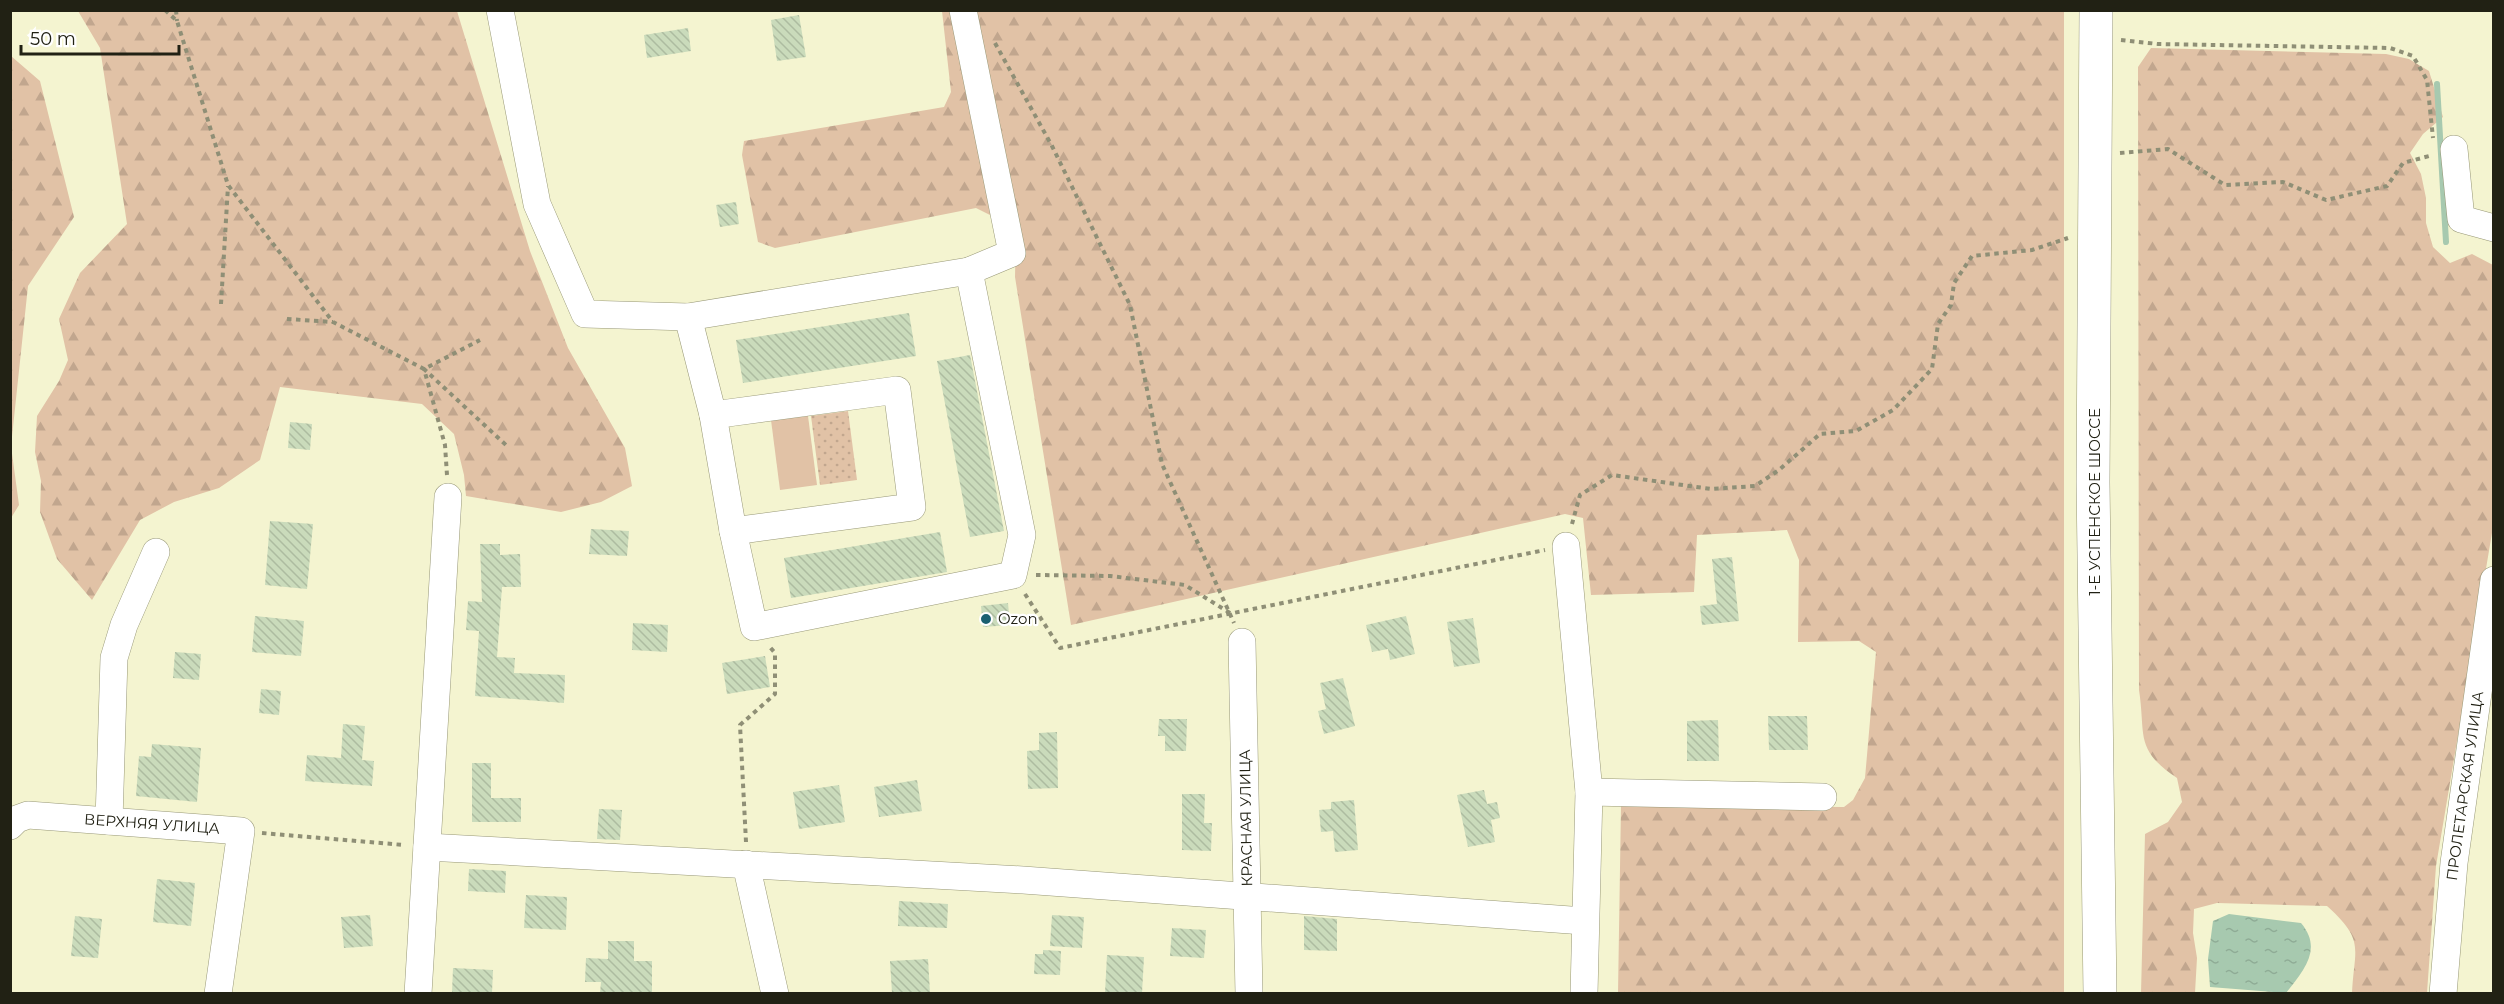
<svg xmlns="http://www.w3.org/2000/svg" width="2504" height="1004" font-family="Montserrat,sans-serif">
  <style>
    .grass { fill: #e1c2a6 }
    .forest { fill: url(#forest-firs) }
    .park { fill: url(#park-dots) }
    .water { fill: url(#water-ripples) }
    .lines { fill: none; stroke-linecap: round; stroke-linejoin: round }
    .stream { stroke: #a7c9af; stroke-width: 6 }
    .building { fill: url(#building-back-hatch) }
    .minor-casing { stroke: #989877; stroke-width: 28 }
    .major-casing { stroke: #989877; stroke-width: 34 }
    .path { stroke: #8f8f76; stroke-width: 4; stroke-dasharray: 4.5 4.5; stroke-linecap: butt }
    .minor { stroke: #fff; stroke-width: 27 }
    .major { stroke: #fff; stroke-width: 33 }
    .poi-dot { fill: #1a6071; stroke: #fff; stroke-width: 2 }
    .labels { text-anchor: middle; stroke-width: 4.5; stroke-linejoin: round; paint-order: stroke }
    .street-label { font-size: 15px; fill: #212114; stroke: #fff }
    .poi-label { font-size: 15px; fill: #212114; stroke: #fff; text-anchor: start }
  </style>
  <defs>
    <pattern id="forest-firs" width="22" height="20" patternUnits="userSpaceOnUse" patternTransform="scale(1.5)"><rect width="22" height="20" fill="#e1c2a6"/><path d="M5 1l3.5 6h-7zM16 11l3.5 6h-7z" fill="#c1a68e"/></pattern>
    <pattern id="park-dots" width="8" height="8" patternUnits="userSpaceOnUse" patternTransform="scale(1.5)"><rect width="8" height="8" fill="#e1c2a6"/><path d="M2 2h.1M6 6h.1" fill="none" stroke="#c1a68e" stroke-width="1.8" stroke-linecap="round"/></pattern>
    <pattern id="water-ripples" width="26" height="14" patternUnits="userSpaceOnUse" patternTransform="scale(1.5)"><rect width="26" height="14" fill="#a7c9af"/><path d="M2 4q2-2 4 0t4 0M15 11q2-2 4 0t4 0" fill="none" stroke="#8fac96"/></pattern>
    <pattern id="building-back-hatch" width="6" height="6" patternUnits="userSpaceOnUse" patternTransform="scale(1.5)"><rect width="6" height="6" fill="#cadbbb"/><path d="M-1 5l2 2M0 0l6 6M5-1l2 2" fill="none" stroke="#adbca0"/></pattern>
  </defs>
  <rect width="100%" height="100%" fill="#f4f4d0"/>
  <!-- grass -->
  <path class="grass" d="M808,416L817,485L780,490L771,420Z"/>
  <!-- forest -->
  <g class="forest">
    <path d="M78,11H457L530,251L568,348L625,448L632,486L601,502L561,512L466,496L464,475L454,434L422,404L280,387L260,460L219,488L174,502L140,520L92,600L57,559L40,512L41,481L35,452L37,416L59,381L68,360L59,319L80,273L127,224L100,48Z"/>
    <path d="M942,11H2064V993H1618L1621,805L1844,807L1853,800L1865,778L1876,652L1859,641L1798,642L1799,560L1787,530L1697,535L1694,592L1591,595L1583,518L1565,514L1071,625L1015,277L1016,228L976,208L775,248L758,242L742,155L744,141L944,107L951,92Z"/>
    <path d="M2151,48L2386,54L2409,59L2429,71L2443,117L2423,134L2410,153L2421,174L2426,198V223L2433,247L2450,263L2472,254L2493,265V527L2436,866L2427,993H2352C2354,948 2366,941 2327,906L2217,903L2194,909L2193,933L2197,958L2195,993H2141L2145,834L2168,822L2182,802L2177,778C2134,749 2146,736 2139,690L2138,67Z"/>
    <path d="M11,56L40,81L74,217L28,286L11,446L19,505L11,518Z"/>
  </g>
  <!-- park -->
  <path class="park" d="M848,411L857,480L820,485L811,416Z"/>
  <!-- water -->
  <path class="water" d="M2229,914L2301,923C2323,949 2304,970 2286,993L2210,987L2208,959L2213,921Z"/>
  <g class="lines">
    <!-- stream -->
    <path class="stream" d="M2437,84L2446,242"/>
  </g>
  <!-- building -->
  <g class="building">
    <path d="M799,15L806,57L777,61L771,20Z"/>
    <path d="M688,28L691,51L647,58L644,35Z"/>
    <path d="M736,202L739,224L720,227L716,205Z"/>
    <path d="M909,313L916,356L743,383L736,340Z"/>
    <path d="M970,355L1004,531L970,537L937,361Z"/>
    <path d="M290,422L312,424L310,450L288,448Z"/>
    <path d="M270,521L313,524L307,589L265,585Z"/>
    <path d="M591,529L629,531L627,556L589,554Z"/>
    <path d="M940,532L947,572L791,598L784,558Z"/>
    <path d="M480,544H500V555L520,554L521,587H502L497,657L515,658L514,673L565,675L564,703L475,696L479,631L466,630L468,601L482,602Z"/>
    <path d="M1732,557L1739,621L1702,625L1700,606L1717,604L1712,559Z"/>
    <path d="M1008,603L1010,625L983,627L981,606Z"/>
    <path d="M255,616L304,621L301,656L252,652Z"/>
    <path d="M1406,616L1415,654L1390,660L1388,649L1372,652L1366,625Z"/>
    <path d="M1473,618L1480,663L1454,667L1447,622Z"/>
    <path d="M633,623L668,625L667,652L632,650Z"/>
    <path d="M175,652L201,654L199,680L173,678Z"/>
    <path d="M765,656L770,687L727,694L722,663Z"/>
    <path d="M1343,678L1355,726L1324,734L1318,711L1326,709L1320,683Z"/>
    <path d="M261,689L281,691L279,715L259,713Z"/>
    <path d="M1768,716H1807L1808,750H1769Z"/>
    <path d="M1159,719H1187L1186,751H1165V736H1158Z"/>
    <path d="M1718,720L1719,761H1687V721Z"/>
    <path d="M343,724L365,726L362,760L374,761L372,786L305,781L307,755L341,758Z"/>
    <path d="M1057,732L1058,788L1028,789L1027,751L1039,750V733Z"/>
    <path d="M152,744L201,748L197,802L136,796L139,756L151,757Z"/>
    <path d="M472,763H491V798H521V822H472Z"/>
    <path d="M917,780L922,811L879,817L874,787Z"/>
    <path d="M839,785L845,822L799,829L793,792Z"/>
    <path d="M1484,790L1487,804L1497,802L1500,818L1491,820L1495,842L1468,847L1457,795Z"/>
    <path d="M1182,794H1205L1204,823H1212L1211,851L1182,850Z"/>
    <path d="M1354,800L1358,850L1335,852L1333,831L1321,832L1319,810L1331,809V802Z"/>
    <path d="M599,809L622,810L620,840L597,839Z"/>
    <path d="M469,869L506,871L505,893L468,891Z"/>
    <path d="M157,879L195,883L191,926L153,922Z"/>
    <path d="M526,895L567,897L566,930L524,928Z"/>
    <path d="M899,901L948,904L947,928L898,926Z"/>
    <path d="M370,915L373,946L344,948L341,917Z"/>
    <path d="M1052,915L1084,917L1082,948L1050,946Z"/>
    <path d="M75,916L102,919L98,958L71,956Z"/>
    <path d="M1304,916L1337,919V951L1304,950Z"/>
    <path d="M1172,928L1206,930L1204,958L1170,956Z"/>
    <path d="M608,941H634V961H652V993H600L601,982H585L586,958L608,959Z"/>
    <path d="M1043,950L1061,951L1060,975L1034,974L1035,954H1043Z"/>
    <path d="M1107,955L1144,957L1142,993H1105Z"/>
    <path d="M928,959L930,993H892L890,961Z"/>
    <path d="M453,968L493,970L492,993H452Z"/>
  </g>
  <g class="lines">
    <defs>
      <g id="minor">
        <path d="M500,10L537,204L585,314L688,317L713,415L733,531L754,627L1013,575L1022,535L969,271"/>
        <path d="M2454,149L2461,219L2494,228"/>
        <path d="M688,317L969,271L1012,253L963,10"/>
        <path d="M713,415L897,390L912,507L733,531"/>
        <path d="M1566,546L1589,792L1584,994"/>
        <path d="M1242,642L1249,994"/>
        <path d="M1589,792L1823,797"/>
        <path d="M109,821L114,658L124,625L156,552"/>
        <path d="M10,826L17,819L28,815L241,831L218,994"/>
        <path d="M427,847L1023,880L1584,921"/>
        <path d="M746,864L775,994"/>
        <path d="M418,994L448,497"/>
        <path d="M2443,994L2454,863L2494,580"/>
      </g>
      <path id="major" d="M2096,10L2093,482L2100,994"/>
    </defs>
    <!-- minor casing -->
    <use href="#minor" class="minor-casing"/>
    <!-- major casing -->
    <use href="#major" class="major-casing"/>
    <!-- path -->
    <g class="path">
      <path d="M165,10L177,21L228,185L333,322L424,369L480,340"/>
      <path d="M176,10L177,21"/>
      <path d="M2121,40L2158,44L2390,48L2413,56L2427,80L2433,138"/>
      <path d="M995,43L1052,146L1130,305L1162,464L1234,623"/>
      <path d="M2120,153L2168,149L2225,185L2283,182L2326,200L2387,186L2403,163L2433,155"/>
      <path d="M221,304L228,186"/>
      <path d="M287,319L333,322"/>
      <path d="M447,475L445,445L424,369L507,446"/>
      <path d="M1572,524L1580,495L1612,475L1711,489L1755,486L1779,470L1820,434L1856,431L1893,410L1932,369L1938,324L1951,305L1954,283L1972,256L2032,250L2068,238"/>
      <path d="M1036,575L1110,576L1185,585L1230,613"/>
      <path d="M1025,594L1060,648L1545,550"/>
      <path d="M262,833L404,845"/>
      <path d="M746,842L740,725L775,694V653L769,646"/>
    </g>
    <!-- minor -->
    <use href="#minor" class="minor"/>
    <!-- major -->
    <use href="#major" class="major"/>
  </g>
  <!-- markers -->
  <circle class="poi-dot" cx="986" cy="619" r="6"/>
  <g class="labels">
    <!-- street labels -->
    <g class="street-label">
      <text transform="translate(2095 502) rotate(-90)" y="5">1-Е УСПЕНСКОЕ ШОССЕ</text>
      <text transform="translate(2465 786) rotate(-82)" y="5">ПРОЛЕТАРСКАЯ УЛИЦА</text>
      <text transform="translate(1246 818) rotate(-91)" y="5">КРАСНАЯ УЛИЦА</text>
      <text transform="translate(152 824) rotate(4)" y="5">ВЕРХНЯЯ УЛИЦА</text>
    </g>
    <!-- poi labels -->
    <g class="poi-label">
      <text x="998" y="624">Ozon</text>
    </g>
  </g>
  <!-- border -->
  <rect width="2504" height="1004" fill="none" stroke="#212114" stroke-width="24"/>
  <!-- scale -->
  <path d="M21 45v9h158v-9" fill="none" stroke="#212114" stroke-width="3"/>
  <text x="30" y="45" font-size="18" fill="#212114" stroke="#ffffff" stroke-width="4.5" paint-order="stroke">50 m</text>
</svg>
